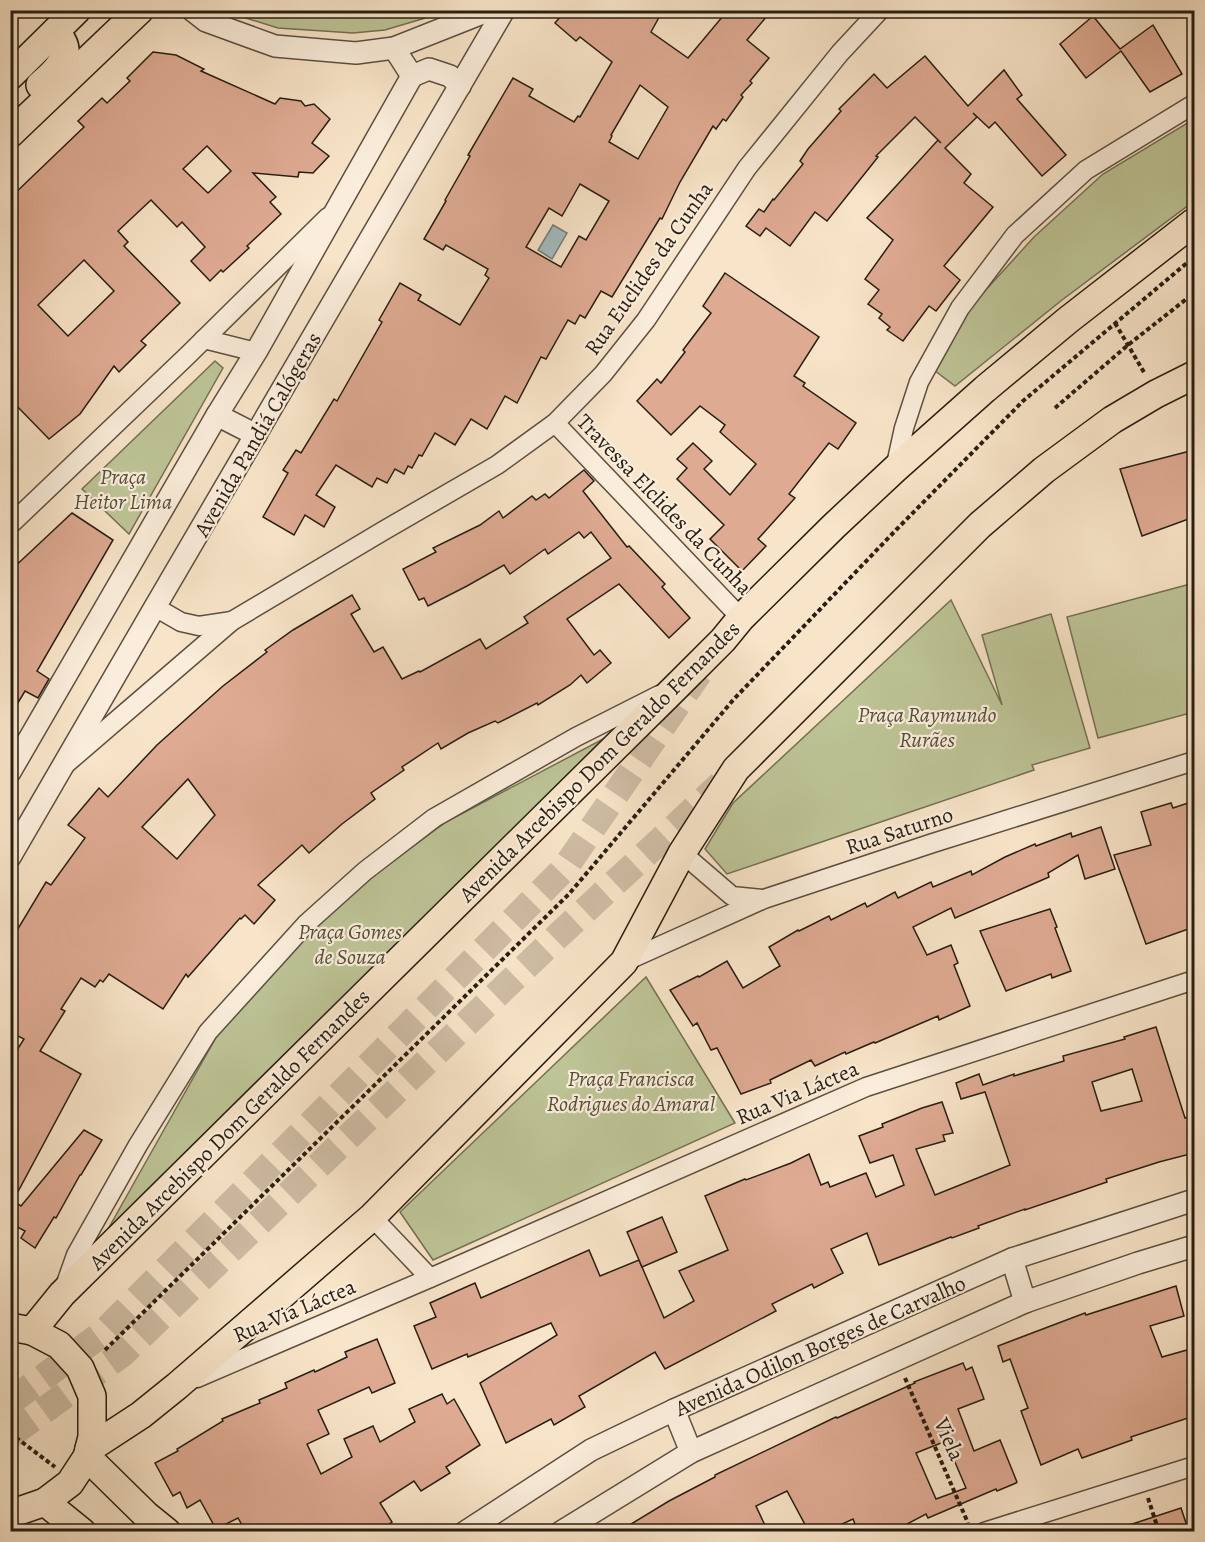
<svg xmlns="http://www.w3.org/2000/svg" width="1205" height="1542" font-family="Alegreya,serif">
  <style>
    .green { fill: #bdc496; stroke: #727154; stroke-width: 1.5 }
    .water { fill: #a2bcc0; stroke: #717d7b; stroke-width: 1.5 }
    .building { fill: #deaa92; stroke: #271e13; stroke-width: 1.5; fill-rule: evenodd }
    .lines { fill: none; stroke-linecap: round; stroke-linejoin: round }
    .primary-tunnel { stroke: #cebca4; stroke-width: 27; stroke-dasharray: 27 14; stroke-linecap: butt }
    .minor-casing { stroke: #5b5040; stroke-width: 21 }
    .tertiary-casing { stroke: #5b5040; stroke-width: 24 }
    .primary-casing { stroke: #271e13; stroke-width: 30 }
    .path { stroke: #271e13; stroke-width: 4; stroke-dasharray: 4.5 3; stroke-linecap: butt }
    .minor { stroke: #faeddb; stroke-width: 18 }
    .tertiary { stroke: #faeddb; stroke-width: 21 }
    .primary { stroke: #f8e4c8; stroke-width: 27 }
    .labels { text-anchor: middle; stroke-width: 4.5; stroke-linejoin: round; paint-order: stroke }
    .street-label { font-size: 22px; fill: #271e13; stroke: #faeddb }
    .park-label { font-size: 22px; font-style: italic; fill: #54503a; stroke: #faeddb }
  </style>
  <rect width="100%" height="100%" fill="#f8e4c8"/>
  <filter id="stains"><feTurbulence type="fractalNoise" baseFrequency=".00333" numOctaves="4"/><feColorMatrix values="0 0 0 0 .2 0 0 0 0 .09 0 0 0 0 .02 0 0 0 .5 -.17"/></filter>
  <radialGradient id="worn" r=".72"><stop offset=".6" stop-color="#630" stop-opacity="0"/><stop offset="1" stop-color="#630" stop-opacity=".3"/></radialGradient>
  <!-- green -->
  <g class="green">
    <path d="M223,11H446L442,13L385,30L353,33L278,28Z"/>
    <path d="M1194,119V201L1062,300L955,386L934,370L973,304L1034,237L1103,174Z"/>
    <path d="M215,361L223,368L129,534L82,489Z"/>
    <path d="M1194,583V712L1098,738L1067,617Z"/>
    <path d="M951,600L1002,705L982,635L1051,614L1090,748L1032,765L1034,770L727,874L705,849L733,803Z"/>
    <path d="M641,719L103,1238L218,1034L319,916L446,822Z"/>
    <path d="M646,977L735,1123L433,1260L400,1212Z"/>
  </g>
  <!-- water -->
  <path class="water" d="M553,225L567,233L552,259L538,250Z"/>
  <!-- building -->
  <g class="building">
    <path d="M566,10H663L651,32L688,58L728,10H772L747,40L769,58L750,81L752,83L741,95L743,97L726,121L723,119L716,129L713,126L680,182L662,219L660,218L612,297L601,291L585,318L580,315L575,324L568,320L546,359L541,357L517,403L505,396L487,429L471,419L455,445L435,433L422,456L419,455L412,468L408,466L404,474L395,469L387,483L377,478L372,487L336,465L316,495L335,507L324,527L305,515L294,535L263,517L288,473L283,470L296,450L301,453L334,399L337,401L382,322L379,320L400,283L421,295L418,300L460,325L489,278L485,275L488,269L446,245L443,250L424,239L446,201L445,200L470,156L468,155L513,78L533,89L529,96L574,122L578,116L580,117L612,62L580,37L576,41L555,23ZM640,85L668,107L638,159L609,142L612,136L611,135ZM580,184L609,201L586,240L579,236L561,267L526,247L549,208L562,216Z"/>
    <path d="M1093,16L1120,49L1153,25L1182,74L1150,92L1121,51L1086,78L1060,44Z"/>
    <path d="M153,52L176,55L204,69L201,71L275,104L280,98L301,101L305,106L314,104L330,119L312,143L329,156L313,173L299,172L298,177L253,173L276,197L270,202L281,214L247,246L249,248L223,272L221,270L210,281L191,261L205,247L182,222L177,227L151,200L118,231L128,242L124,246L180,303L141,341L146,345L119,372L114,366L80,414L49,439L10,399V198L84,127L78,121L102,98L107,103L130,81L127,78ZM207,146L231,171L208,193L183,169ZM84,260L114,291L68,336L38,305Z"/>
    <path d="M925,56L968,106L1004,70L1022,95L1017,99L1066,155L1042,176L995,122L989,128L973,113L977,117L945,148L971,174L964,183L993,207L944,266L960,280L936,311L929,306L903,341L887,330L890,327L879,318L882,314L868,304L879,290L865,279L893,240L867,218L938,140L941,143L915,117L876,156L878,157L827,221L815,212L790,246L766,228L760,236L746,226L759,209L764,212L773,199L774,200L803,164L800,161L808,149L841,111L839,109L874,74L887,88Z"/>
    <path d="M725,273L819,337L794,376L805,383L803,386L856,423L838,449L829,443L789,494L795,498L758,539L766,546L742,571L710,539L724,525L677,479L687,468L677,459L693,443L712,461L704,469L730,495L756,464L720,432L725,425L700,406L671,435L637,401L657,379L661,383L685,352L683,350L711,313L703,306Z"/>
    <path d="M1194,450V517L1142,536L1120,469Z"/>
    <path d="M584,470L594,481L583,491L627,547L629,546L665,584L662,587L690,618L669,638L619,584L567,619L594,655L600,650L611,663L587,683L581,675L570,685L538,705L537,703L498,723L495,721L468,733L441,749L438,743L402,767L404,770L371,793L375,799L342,824L309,853L302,845L258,885L275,900L254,924L245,915L241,919L240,918L188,977L186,974L163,1009L109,974L103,982L100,980L95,987L81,978L61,1009L65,1011L40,1051L81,1074L13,1201L21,1206L84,1130L102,1140L81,1175H80L56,1218L54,1217L35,1248L21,1238L25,1231L10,1223V1061L24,1039L10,1032V942L46,882L51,885L85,838L68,825L99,788L108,797L157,745L223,686L267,652L265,650L293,630L352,595L360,609L351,614L374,652L383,647L402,679L419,671L420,672L480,639L486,649L528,623L524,617L611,558L591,532L584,538L579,532L548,554L545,549L510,574L504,565L467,586L428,606L424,598L419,600L403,569L436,552L433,548L480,525L499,511L503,518L532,496L536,500L545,494L549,498ZM188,779L215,815L177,859L142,827Z"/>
    <path d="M72,513L113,540L37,671L49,679L38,698L25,691L10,716V571Z"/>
    <path d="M1194,801V927L1146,944L1114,855L1151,845L1141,812L1171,803L1173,808Z"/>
    <path d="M1101,827L1115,869L1085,879L1078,855L1048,873L1049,877L955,918L951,908L913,927L927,955L951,945L958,963L954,965L970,1006L939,1020L938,1016L875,1043L874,1042L846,1054L845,1052L815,1066L811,1060L770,1080L771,1083L741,1094L717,1048L711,1050L697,1023L693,1026L670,990L698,976L699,977L727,961L743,988L780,966L769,947L798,930L799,931L829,916L831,920L865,903L867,907L895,892L898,898L931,882L933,887L971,871L972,875L1005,857L1035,844L1036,846L1071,833L1072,837Z"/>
    <path d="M1050,909L1057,927L1055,928L1071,971L1052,978L1051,974L1006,991L980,931Z"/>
    <path d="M1156,1027L1185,1118L1194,1115V1153L1159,1162L1106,1179L1107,1182L1025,1210V1209L978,1226L979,1228L952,1238L951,1237L879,1265L867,1233L831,1249L843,1273L814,1288L812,1284L772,1304L776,1311L665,1369L655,1352L579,1396L585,1407L554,1425L551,1419L506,1443L480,1383L557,1335L551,1323L468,1357L467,1354L432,1369L414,1326L436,1317L430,1303L475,1283L481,1298L589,1250L600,1276L639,1260L664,1318L694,1301L679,1271L728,1250L705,1196L745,1179L746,1180L791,1163L809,1154L821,1185L828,1182L830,1187L866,1173L876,1197L904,1185L893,1155L870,1163L859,1136L883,1127L882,1124L922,1108L942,1102L953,1133L943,1135L945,1141L916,1149L935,1195L1010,1165L985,1092L961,1099L956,1083L979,1074L983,1085L1014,1074V1076L1064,1061L1063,1056L1125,1039L1124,1037ZM1132,1069L1142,1101L1101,1111L1092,1082Z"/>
    <path d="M662,1217L677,1252L642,1267L627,1232Z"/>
    <path d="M1176,1286L1184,1316L1150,1326L1162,1357L1187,1350L1194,1374V1416L1131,1437L1132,1440L1082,1458L1078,1449L1041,1465L1021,1411L1028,1408L1010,1359L1003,1362L998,1346L1085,1313L1086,1315Z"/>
    <path d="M377,1339L395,1383L372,1393L369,1387L318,1410L329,1434L307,1444L321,1474L352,1457L344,1439L373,1426L380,1442L415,1422L409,1409L442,1394L447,1404L454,1399L480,1445L446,1467L450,1473L421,1491L414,1481L380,1503L392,1522L378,1532H246L238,1518L216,1529L200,1500L187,1508L180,1492L173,1496L155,1463L178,1451L177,1449L223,1421L222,1419L260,1403L259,1400L287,1388L285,1383L314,1370L315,1372L347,1357L345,1352Z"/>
    <path d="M963,1363L966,1370L972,1367L984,1399L958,1409L974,1451L1000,1440L1017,1482L1016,1483L997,1491L996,1489L928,1518L926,1514L892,1532H858L853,1519L825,1532H809L787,1491L756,1506L768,1532H684L681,1525L669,1532H618L669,1501L715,1477V1475L836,1417L837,1418L915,1383L914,1382ZM946,1441L966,1488L936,1499L916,1453Z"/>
    <path d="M1181,1508L1189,1532H1120V1528Z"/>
  </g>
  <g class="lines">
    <!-- primary-tunnel -->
    <g class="primary-tunnel">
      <path d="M10,1402L103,1333L565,868L699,673"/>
      <path d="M10,1435L122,1354L560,934L721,784"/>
    </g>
    <defs>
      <g id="minor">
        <path d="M204,339L256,352"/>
        <path d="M555,423L741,618"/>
        <path d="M895,469L904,428L919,382L960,308L1015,235L1086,170L1194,104"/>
        <path d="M10,525L188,355L328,217"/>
        <path d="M155,607L181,622L199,626L232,621"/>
        <path d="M67,763L232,621L383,531L497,465L555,423L603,374L646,320L747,168L840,53L880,10"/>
        <path d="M682,853L732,896L762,899"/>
        <path d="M624,962L764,899L933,843L1194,761"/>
        <path d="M372,1217L430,1278"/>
        <path d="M65,1286L76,1255L138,1145L208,1032L306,924L365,871L434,818L576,737L659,695"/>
        <path d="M197,1378L430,1278L866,1087L1194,980"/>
        <path d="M984,1532L1194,1466"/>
      </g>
      <g id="tertiary">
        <path d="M192,10L206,21L275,46L356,53L394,48L490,10"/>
        <path d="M412,76L429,69L450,76L460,86"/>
        <path d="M217,415L256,435"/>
        <path d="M10,772L217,415L256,352L412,76L394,48"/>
        <path d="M10,857L155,607L504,10"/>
        <path d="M1012,1259L1025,1302"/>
        <path d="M674,1410L691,1452"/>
        <path d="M465,1532L591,1450L674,1410L1012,1259L1194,1200"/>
        <path d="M561,1532L691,1452L1025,1302L1138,1263L1194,1246"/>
      </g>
      <g id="primary">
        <path d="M10,76L77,10"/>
        <path d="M40,85C50,76 66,64 65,49C65,43 59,36 56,31"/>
        <path d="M10,134L140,10"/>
        <path d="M10,1327L32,1331L59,1345L80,1368L92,1396V1437L87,1457L70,1483L45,1502L16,1512H10"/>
        <path d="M32,1331L62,1294L676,687L723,640L741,618L834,526L895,469L985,389L1068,320L1194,222"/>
        <path d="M89,1449L141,1415L177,1386L372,1217L624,962L682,853L736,769L980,525L1044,470L1112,420L1156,394L1194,375"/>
        <path d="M87,1457L146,1515L167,1532"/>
        <path d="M45,1502L82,1532"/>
      </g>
    </defs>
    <!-- minor casing -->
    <use href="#minor" class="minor-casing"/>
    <!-- tertiary casing -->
    <use href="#tertiary" class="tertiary-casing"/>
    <!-- primary casing -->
    <use href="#primary" class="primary-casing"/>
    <!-- path -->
    <g class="path">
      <path d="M1115,323L1145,374"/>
      <path d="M1055,408L1128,345L1194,293"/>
      <path d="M105,1350L569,894L734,699L896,530L1023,401L1194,257"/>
      <path d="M905,1378L968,1523"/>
      <path d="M10,1433L55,1467"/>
      <path d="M1148,1498L1159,1532"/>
    </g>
    <!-- minor -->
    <use href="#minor" class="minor"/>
    <!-- tertiary -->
    <use href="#tertiary" class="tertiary"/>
    <!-- primary -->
    <use href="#primary" class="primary"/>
  </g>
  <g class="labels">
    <!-- street labels -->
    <g class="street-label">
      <text transform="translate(648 268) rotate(-55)" y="8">Rua Euclides da Cunha</text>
      <text transform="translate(257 434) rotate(-60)" y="8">Avenida Pandiá Calógeras</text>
      <text transform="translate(665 504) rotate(46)" y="8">Travessa Elclides da Cunha</text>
      <text transform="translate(599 761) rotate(-45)" y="8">Avenida Arcebispo Dom Geraldo Fernandes</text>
      <text transform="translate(899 830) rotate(-18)" y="8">Rua Saturno</text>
      <text transform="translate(797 1092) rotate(-23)" y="8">Rua Via Láctea</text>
      <text transform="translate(229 1129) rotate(-45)" y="8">Avenida Arcebispo Dom Geraldo Fernandes</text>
      <text transform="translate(294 1310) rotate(-23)" y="8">Rua Via Láctea</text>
      <text transform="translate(820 1345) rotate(-24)" y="8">Avenida Odilon Borges de Carvalho</text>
      <text transform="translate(950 1439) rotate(66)" y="8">Viela</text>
    </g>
    <!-- park labels -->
    <g class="park-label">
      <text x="123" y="484">Praça<tspan x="123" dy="25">Heitor Lima</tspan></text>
      <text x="927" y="722">Praça Raymundo<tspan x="927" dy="25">Rurães</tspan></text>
      <text x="350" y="939">Praça Gomes<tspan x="350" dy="25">de Souza</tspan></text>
      <text x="631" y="1086">Praça Francisca<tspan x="631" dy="25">Rodrigues do Amaral</tspan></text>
    </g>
  </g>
  <!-- margin -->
  <rect width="1205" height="1542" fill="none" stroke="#f8e4c8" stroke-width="36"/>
  <rect x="12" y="12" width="1181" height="1518" fill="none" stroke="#271e13" stroke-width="3"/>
  <rect x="18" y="18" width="1169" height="1506" fill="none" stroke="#271e13" stroke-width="1.5"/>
  <rect width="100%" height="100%" filter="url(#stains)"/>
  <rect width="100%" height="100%" fill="url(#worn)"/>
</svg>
